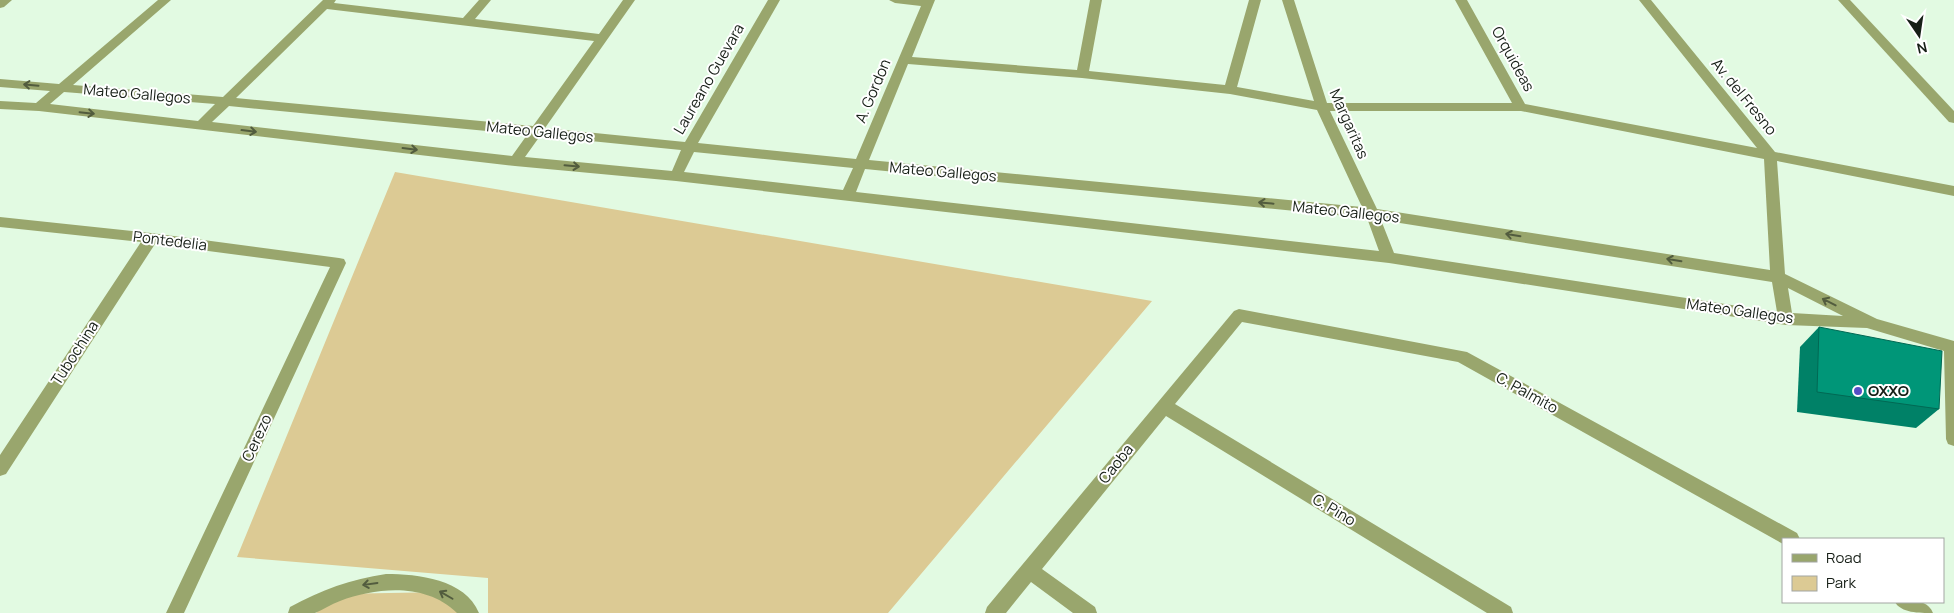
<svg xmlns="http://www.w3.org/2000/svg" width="1954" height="613" font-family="Manrope,sans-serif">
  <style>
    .green { fill: #dcca94 }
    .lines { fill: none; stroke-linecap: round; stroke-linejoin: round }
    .street { fill: #99a66d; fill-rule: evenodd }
    .wall { fill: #008167 }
    .building { fill: #009678; stroke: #006954 }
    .oneway { stroke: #525c3e }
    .poi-dot { fill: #554ec5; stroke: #fff; stroke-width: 2 }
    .labels { text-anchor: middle; stroke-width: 4; stroke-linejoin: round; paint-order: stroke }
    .street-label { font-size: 15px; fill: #171f17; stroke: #fff }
    .poi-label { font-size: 15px; font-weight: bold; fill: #171f17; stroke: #fff; text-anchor: start }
  </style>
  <rect width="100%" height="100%" fill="#e2fae2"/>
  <!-- green -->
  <g class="green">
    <path d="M395,172L1152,301L888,613H488V578L237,557Z"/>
    <path d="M444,592L460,613H316L334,594Z"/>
  </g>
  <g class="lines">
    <!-- street -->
    <g class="street">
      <path d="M0,0H12L4,7L0,8Z"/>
      <path d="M158,0H171L73,85L223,97L323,0H336L334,3L463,18L479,0H491L475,19L599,34L623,0H635L545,128L685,142L768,0H780L698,143L856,159L921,6L895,3L889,0H935L912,57L1077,70L1090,0H1102L1089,71L1225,85L1249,0H1261L1237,87L1314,101L1282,0H1294L1327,103H1512L1455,0H1467L1525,104L1757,148L1639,0H1651L1775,152L1954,186V196L1777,161L1785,274L1877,319L1954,341V446L1948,444L1946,439L1944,351L1867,328L1786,325L1389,263L676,181L515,166L39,111L0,109V101L36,103L50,91L0,87V79L59,84ZM327,9L594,41L533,126L236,98ZM908,64L1082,78L1230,94L1317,110L1362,207L869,160ZM64,92L215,104L198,121L50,104ZM229,106L527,135L512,156L212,122ZM1330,111H1521L1764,159L1770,270L1377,209ZM540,136L681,150L672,171L525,157ZM694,152L853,168L843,190L684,172ZM865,169L1367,218L1379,251L856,192ZM1381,220L1772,282L1777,312L1394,253ZM1788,288L1843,316L1792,313Z"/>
      <path d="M1838,0H1850L1954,111V123L1949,122Z"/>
      <path d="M0,217L151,233L339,258L344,259L346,263L184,613H166L330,267L155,244L6,474L0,476V455L141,242L0,227Z"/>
      <path d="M1239,309L1467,352L1797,533L1800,539H1783V544L1458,362L1242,322L1175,404L1511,607L1513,613H1487L1166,416L1042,569L1095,607L1097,613H1073L1031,582L1006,613H985L987,607L1234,311Z"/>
      <path d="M386,574C418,574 465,579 479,613H457C426,583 378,587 340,601C331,604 323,610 315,613C307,613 296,613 288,613L290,607C321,590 351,579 386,574Z"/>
      <path d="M1895,602C1909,601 1927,598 1933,613C1919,613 1901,613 1895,602Z"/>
    </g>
  </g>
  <!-- wall -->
  <path class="wall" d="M1819,327L1939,409L1916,428L1797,412L1800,347Z"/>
  <!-- building -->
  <path class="building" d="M1819,327L1942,351L1939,409L1817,392Z"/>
  <!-- one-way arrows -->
  <defs><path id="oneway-shaft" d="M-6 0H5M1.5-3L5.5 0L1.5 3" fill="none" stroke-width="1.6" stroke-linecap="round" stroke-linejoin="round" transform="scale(1.25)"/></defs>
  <g class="oneway">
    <use href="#oneway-shaft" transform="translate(31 85) rotate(-175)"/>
    <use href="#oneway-shaft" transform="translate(87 113) rotate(6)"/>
    <use href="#oneway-shaft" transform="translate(249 131) rotate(7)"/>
    <use href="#oneway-shaft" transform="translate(410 149) rotate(7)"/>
    <use href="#oneway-shaft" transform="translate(572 166) rotate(5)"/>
    <use href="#oneway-shaft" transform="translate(1266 203) rotate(-175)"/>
    <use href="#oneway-shaft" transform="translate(1513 235) rotate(-171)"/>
    <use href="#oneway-shaft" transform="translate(1674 260) rotate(-171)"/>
    <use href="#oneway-shaft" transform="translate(1829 302) rotate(-153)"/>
    <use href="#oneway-shaft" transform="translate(370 584) rotate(172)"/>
    <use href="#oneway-shaft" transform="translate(446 595) rotate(-150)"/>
  </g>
  <!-- markers -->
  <circle class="poi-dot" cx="1858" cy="391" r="5"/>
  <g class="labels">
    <!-- street labels -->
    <g class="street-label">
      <text transform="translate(1513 59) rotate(61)" y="5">Orquideas</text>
      <text transform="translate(709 79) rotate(-60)" y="5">Laureano Guevara</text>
      <text transform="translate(873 91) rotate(-67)" y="5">A. Gordon</text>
      <text transform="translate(137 94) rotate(5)" y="5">Mateo Gallegos</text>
      <text transform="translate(1744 97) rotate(51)" y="5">Av. del Fresno</text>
      <text transform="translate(1349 124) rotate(66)" y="5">Margaritas</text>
      <text transform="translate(540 132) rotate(6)" y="5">Mateo Gallegos</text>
      <text transform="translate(943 172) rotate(5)" y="5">Mateo Gallegos</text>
      <text transform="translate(1346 212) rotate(6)" y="5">Mateo Gallegos</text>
      <text transform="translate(170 241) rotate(7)" y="5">Pontedelia</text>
      <text transform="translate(1740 311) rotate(8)" y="5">Mateo Gallegos</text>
      <text transform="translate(75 353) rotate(-57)" y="5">Tubochina</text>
      <text transform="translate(1527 393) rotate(29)" y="5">C. Palmito</text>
      <text transform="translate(257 438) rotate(-65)" y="5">Cerezo</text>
      <text transform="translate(1116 464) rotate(-51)" y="5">Caoba</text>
      <text transform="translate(1334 510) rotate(31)" y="5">C. Pino</text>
    </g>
    <!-- poi labels -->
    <g class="poi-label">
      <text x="1868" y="396">OXXO</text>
    </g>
  </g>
  <!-- legend -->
  <rect x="1782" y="538" width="162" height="65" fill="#ffffff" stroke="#a2a5a2"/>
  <rect x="1792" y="554" width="25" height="8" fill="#99a66d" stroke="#a2a5a2"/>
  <text x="1826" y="563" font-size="15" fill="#171f17">Road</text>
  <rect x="1792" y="576" width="25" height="15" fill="#dcca94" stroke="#a2a5a2"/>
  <text x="1826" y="588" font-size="15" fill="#171f17">Park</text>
  <!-- north arrow -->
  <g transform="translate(1919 35) rotate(167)" stroke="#ffffff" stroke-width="4" paint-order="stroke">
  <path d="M0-4L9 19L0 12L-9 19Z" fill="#171f17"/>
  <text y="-8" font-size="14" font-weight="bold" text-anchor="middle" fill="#171f17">N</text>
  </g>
</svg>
